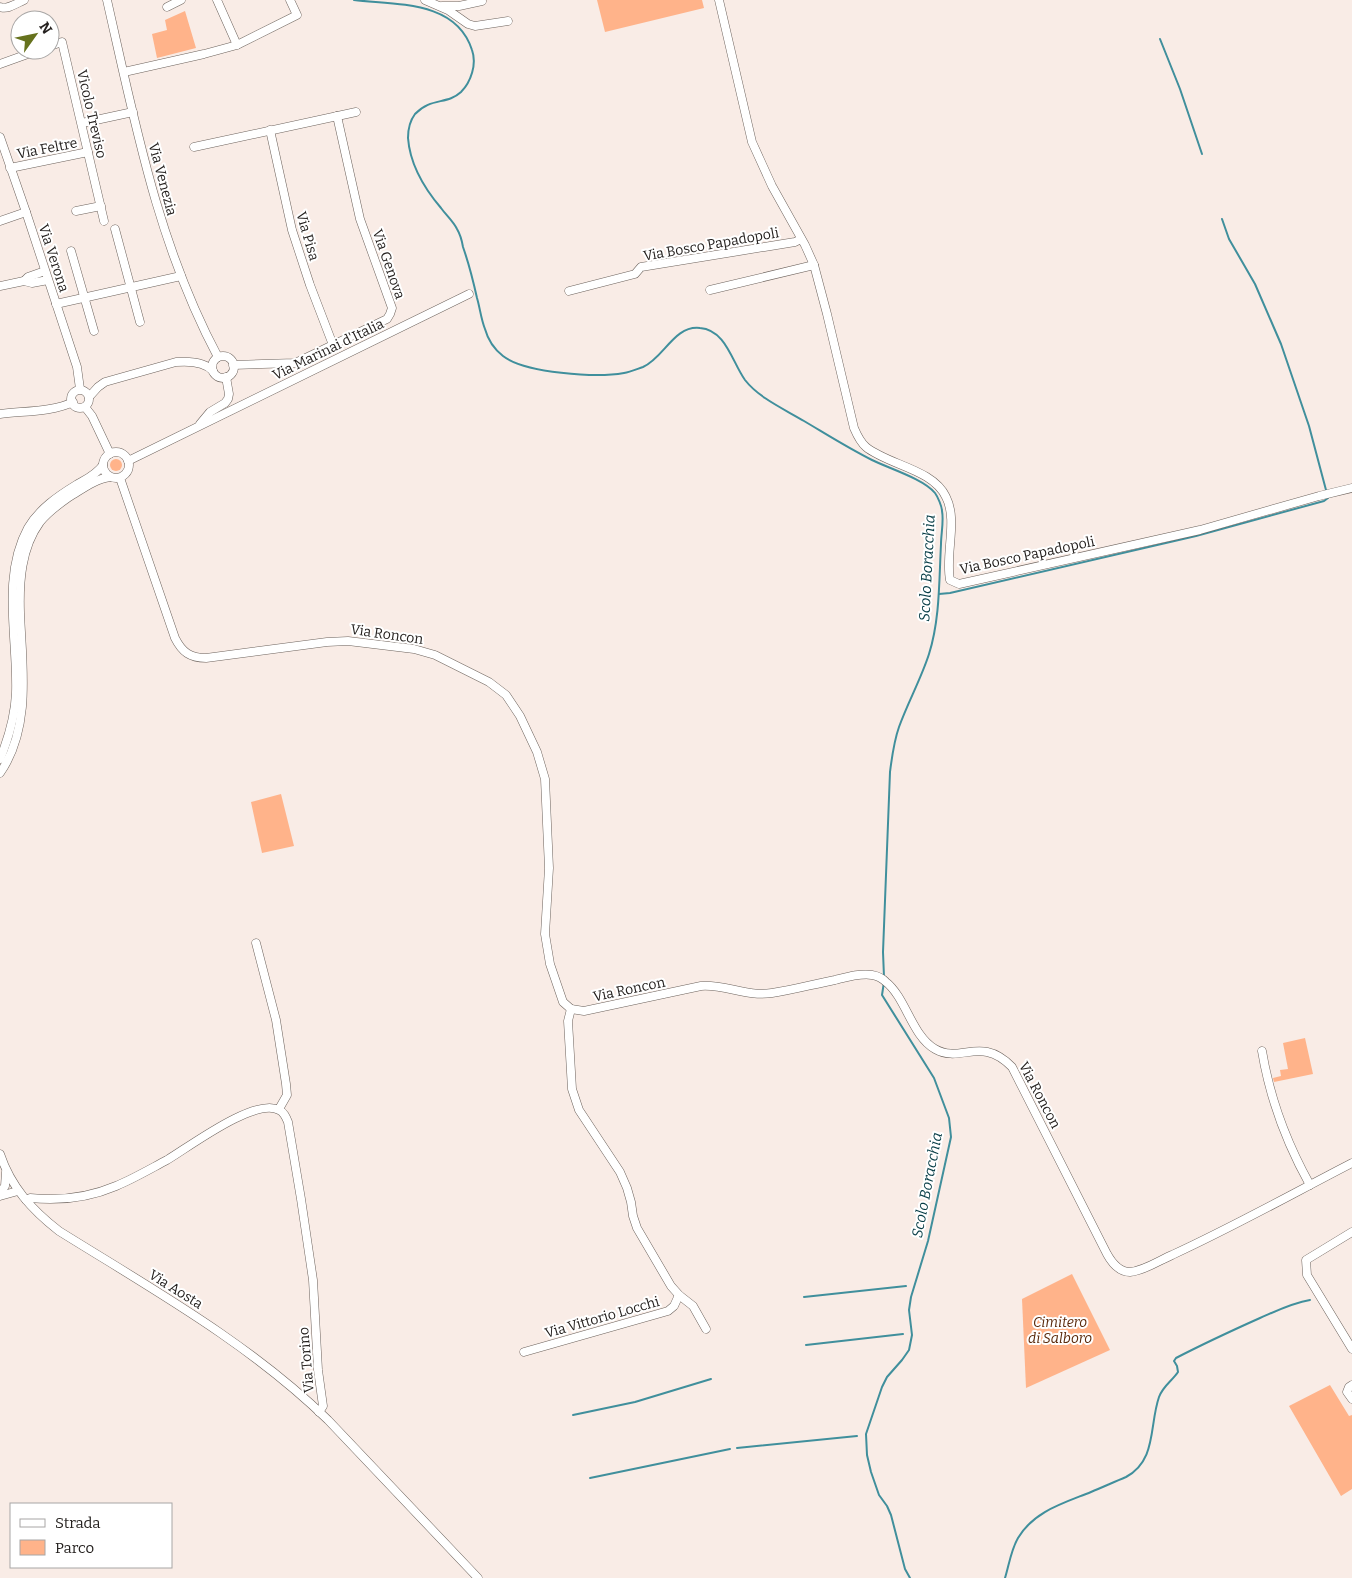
<svg xmlns="http://www.w3.org/2000/svg" width="1352" height="1578" font-family="Bitter,serif">
  <style>
    .green { fill: #ffb38a }
    .lines { fill: none; stroke-linecap: round; stroke-linejoin: round }
    .stream { stroke: #408f9c; stroke-width: 2 }
    .minor-casing { stroke: #6d635d; stroke-width: 9 }
    .minor { stroke: #fff; stroke-width: 8 }
    .labels { text-anchor: middle; stroke-width: 4; stroke-linejoin: round; paint-order: stroke }
    .street-label { font-size: 14px; fill: #25211f; stroke: #fff }
    .park-label { font-size: 14px; font-style: italic; fill: #5a2a0c; stroke: #fff }
    .water-label { font-size: 15px; font-style: italic; fill: #073d46; stroke: #fff }
  </style>
  <rect width="100%" height="100%" fill="#f9ece6"/>
  <!-- green -->
  <g class="green">
    <path d="M597,0H702L704,8L605,32Z"/>
    <path d="M185,11L196,48L157,58L152,34L167,30L165,20Z"/>
    <circle cx="116" cy="465" r="6"/>
    <path d="M281,794L294,846L262,853L251,802Z"/>
    <path d="M1305,1038L1313,1074L1274,1082L1273,1078L1281,1076L1280,1070L1288,1069L1283,1043Z"/>
    <path d="M1072,1274L1110,1350L1026,1388L1022,1299Z"/>
    <path d="M1330,1385L1349,1416L1352,1415V1489L1341,1496L1289,1406Z"/>
  </g>
  <g class="lines">
    <!-- stream -->
    <g class="stream">
      <path d="M354,0C396,5 456,0 472,50C477,64 471,82 461,92C447,105 431,97 415,114C409,122 408,129 408,138C410,165 424,188 441,208C446,215 453,221 457,229C460,234 462,241 463,247C469,264 473,280 477,298C480,308 481,319 485,329C488,340 494,349 503,356C525,373 596,378 624,373C630,372 637,369 643,367C664,358 674,325 700,328C726,330 732,362 745,380C759,398 784,409 804,421C826,434 848,448 872,460C888,468 924,479 935,493C938,497 942,507 942,511C944,521 941,534 941,544C939,581 940,619 929,654C921,679 908,702 899,727C894,741 892,756 890,772L883,952L884,977"/>
      <path d="M1160,39L1180,89L1202,154"/>
      <path d="M1222,219L1229,239L1255,284L1281,344L1309,426L1326,490"/>
      <path d="M939,594L950,593L1196,536L1324,501L1328,498"/>
      <path d="M884,982L882,995L934,1078L949,1118L951,1137L928,1241L911,1297L909,1310L912,1335L909,1350L902,1360L887,1377L882,1387L866,1434L867,1455L871,1472L879,1495L887,1506L891,1515L905,1569L910,1578"/>
      <path d="M804,1297L906,1286"/>
      <path d="M806,1345L903,1334"/>
      <path d="M573,1415L635,1402L711,1379"/>
      <path d="M737,1448L857,1436"/>
      <path d="M590,1478L730,1449"/>
      <path d="M1005,1578C1009,1565 1011,1550 1018,1538C1034,1511 1064,1503 1091,1492C1103,1487 1114,1482 1126,1477C1157,1460 1149,1426 1159,1397C1163,1386 1172,1381 1178,1372L1177,1366L1174,1361L1176,1358C1203,1344 1231,1331 1260,1318C1276,1311 1292,1303 1310,1300"/>
    </g>
    <defs>
      <g id="minor">
        <path d="M107,0C135,123 158,245 218,357"/>
        <path d="M217,0L237,45"/>
        <path d="M425,0L448,10L468,24L475,26L508,21"/>
        <path d="M719,0L752,142L772,186L805,245L814,265L827,314L854,428C857,435 860,442 866,447C888,465 933,469 946,497C958,520 945,554 950,580L959,584L1200,530L1319,496L1352,488"/>
        <path d="M442,6H459L482,1"/>
        <path d="M0,7C8,10 17,3 24,0"/>
        <path d="M167,7L181,0"/>
        <path d="M50,46L62,42L104,221"/>
        <path d="M0,64L39,50"/>
        <path d="M124,72L204,54L237,45L297,15L290,0"/>
        <path d="M82,123L133,112"/>
        <path d="M270,130L292,230L310,285L333,345"/>
        <path d="M0,137L26,212L77,367L80,389"/>
        <path d="M194,147L356,112"/>
        <path d="M10,168L88,152"/>
        <path d="M76,211L101,206"/>
        <path d="M0,221L26,212"/>
        <path d="M115,229L140,322"/>
        <path d="M71,251L94,331"/>
        <path d="M24,281L28,277L45,271"/>
        <path d="M0,286L24,281L32,283L48,280"/>
        <path d="M710,290L814,265"/>
        <path d="M569,291L635,274L641,267L795,242L801,239"/>
        <path d="M56,304L181,276"/>
        <circle cx="223" cy="367" r="11"/>
        <path d="M233,365L295,363L387,319L390,314L392,308L360,219L337,116"/>
        <circle cx="80" cy="399" r="9"/>
        <path d="M89,397L98,387L105,382L176,362C189,361 205,362 213,371"/>
        <path d="M85,407L92,416L110,454"/>
        <path d="M0,414C22,411 53,412 73,402"/>
        <path d="M200,424L210,412L225,403L228,399L229,394L226,377"/>
        <circle cx="116" cy="465" r="13"/>
        <path d="M128,461L469,294"/>
        <path d="M120,478L175,638C182,652 190,658 206,658L327,642L348,641L414,649L435,655L489,682L506,695L520,716L537,752L545,779L549,868L545,934L550,964L563,1002L571,1009L584,1011L701,986C725,984 747,997 772,993C793,990 814,984 835,980C847,977 860,973 872,975C878,976 882,978 886,982C906,998 912,1036 935,1049C961,1064 981,1035 1012,1067L1107,1254C1112,1263 1119,1272 1130,1272C1144,1271 1160,1260 1172,1255C1233,1227 1292,1194 1352,1163"/>
        <path d="M0,759C9,737 15,716 16,693C18,639 1,577 28,528C39,509 58,496 76,485C86,479 96,475 103,465"/>
        <path d="M0,773C32,727 22,665 20,613C19,582 21,548 40,522C48,512 59,504 69,497C81,490 95,479 110,477"/>
        <path d="M256,943L276,1020L286,1084L287,1095L279,1109"/>
        <path d="M571,1009L568,1021L572,1089L579,1110L620,1172L627,1188L631,1202L633,1216L637,1228L671,1286L679,1295L693,1306L706,1329"/>
        <path d="M1262,1051C1270,1099 1286,1142 1310,1185"/>
        <path d="M0,1154C11,1187 32,1210 59,1231C152,1289 249,1343 328,1420L478,1578"/>
        <path d="M0,1193L5,1186L6,1172"/>
        <path d="M0,1196L18,1191"/>
        <path d="M26,1200L30,1198C59,1201 88,1198 116,1186C133,1179 150,1169 167,1160C189,1147 255,1097 279,1110C284,1112 286,1117 288,1122L301,1199L313,1280L318,1370L323,1406L319,1412"/>
        <path d="M1352,1232L1306,1260L1307,1275L1352,1349"/>
        <path d="M524,1352L668,1311L674,1306L679,1295"/>
        <path d="M1352,1385L1349,1387L1347,1392L1352,1399"/>
      </g>
    </defs>
    <!-- minor casing -->
    <use href="#minor" class="minor-casing"/>
    <!-- minor -->
    <use href="#minor" class="minor"/>
  </g>
  <g class="labels">
    <!-- street labels -->
    <g class="street-label">
      <text transform="translate(92 114) rotate(77)" y="5">Vicolo Treviso</text>
      <text transform="translate(47 148) rotate(-11)" y="5">Via Feltre</text>
      <text transform="translate(163 179) rotate(75)" y="5">Via Venezia</text>
      <text transform="translate(308 236) rotate(74)" y="5">Via Pisa</text>
      <text transform="translate(711 244) rotate(-10)" y="5">Via Bosco Papadopoli</text>
      <text transform="translate(54 258) rotate(72)" y="5">Via Verona</text>
      <text transform="translate(389 264) rotate(71)" y="5">Via Genova</text>
      <text transform="translate(328 349) rotate(-26)" y="5">Via Marinai d'Italia</text>
      <text transform="translate(1027 555) rotate(-12)" y="5">Via Bosco Papadopoli</text>
      <text transform="translate(387 634) rotate(8)" y="5">Via Roncon</text>
      <text transform="translate(629 989) rotate(-12)" y="5">Via Roncon</text>
      <text transform="translate(1040 1095) rotate(62)" y="5">Via Roncon</text>
      <text transform="translate(176 1289) rotate(32)" y="5">Via Aosta</text>
      <text transform="translate(602 1317) rotate(-16)" y="5">Via Vittorio Locchi</text>
      <text transform="translate(306 1360) rotate(-95)" y="5">Via Torino</text>
    </g>
    <!-- park labels -->
    <g class="park-label">
      <text x="1060" y="1327">Cimitero<tspan x="1060" dy="16">di Salboro</tspan></text>
    </g>
    <!-- water labels -->
    <g class="water-label">
      <text transform="translate(927 568) rotate(-87)" y="5">Scolo Boracchia</text>
      <text transform="translate(927 1185) rotate(-79)" y="5">Scolo Boracchia</text>
    </g>
  </g>
  <!-- legend -->
  <rect x="10" y="1503" width="162" height="65" fill="#ffffff" stroke="#a8a6a5"/>
  <rect x="20" y="1519" width="25" height="8" fill="#ffffff" stroke="#a8a6a5"/>
  <text x="55" y="1528" font-size="15" fill="#25211f">Strada</text>
  <rect x="20" y="1540" width="25" height="15" fill="#ffb38a" stroke="#a8a6a5"/>
  <text x="55" y="1553" font-size="15" fill="#25211f">Parco</text>
  <!-- north arrow -->
  <g transform="translate(35 35) rotate(57)"><circle r="24" fill="#ffffff" stroke="#a8a6a5"/>
  <path d="M0-4L9 19L0 12L-9 19Z" fill="#66721d"/>
  <text y="-8" font-size="14" font-weight="bold" text-anchor="middle" fill="#25211f">N</text>
  </g>
</svg>
